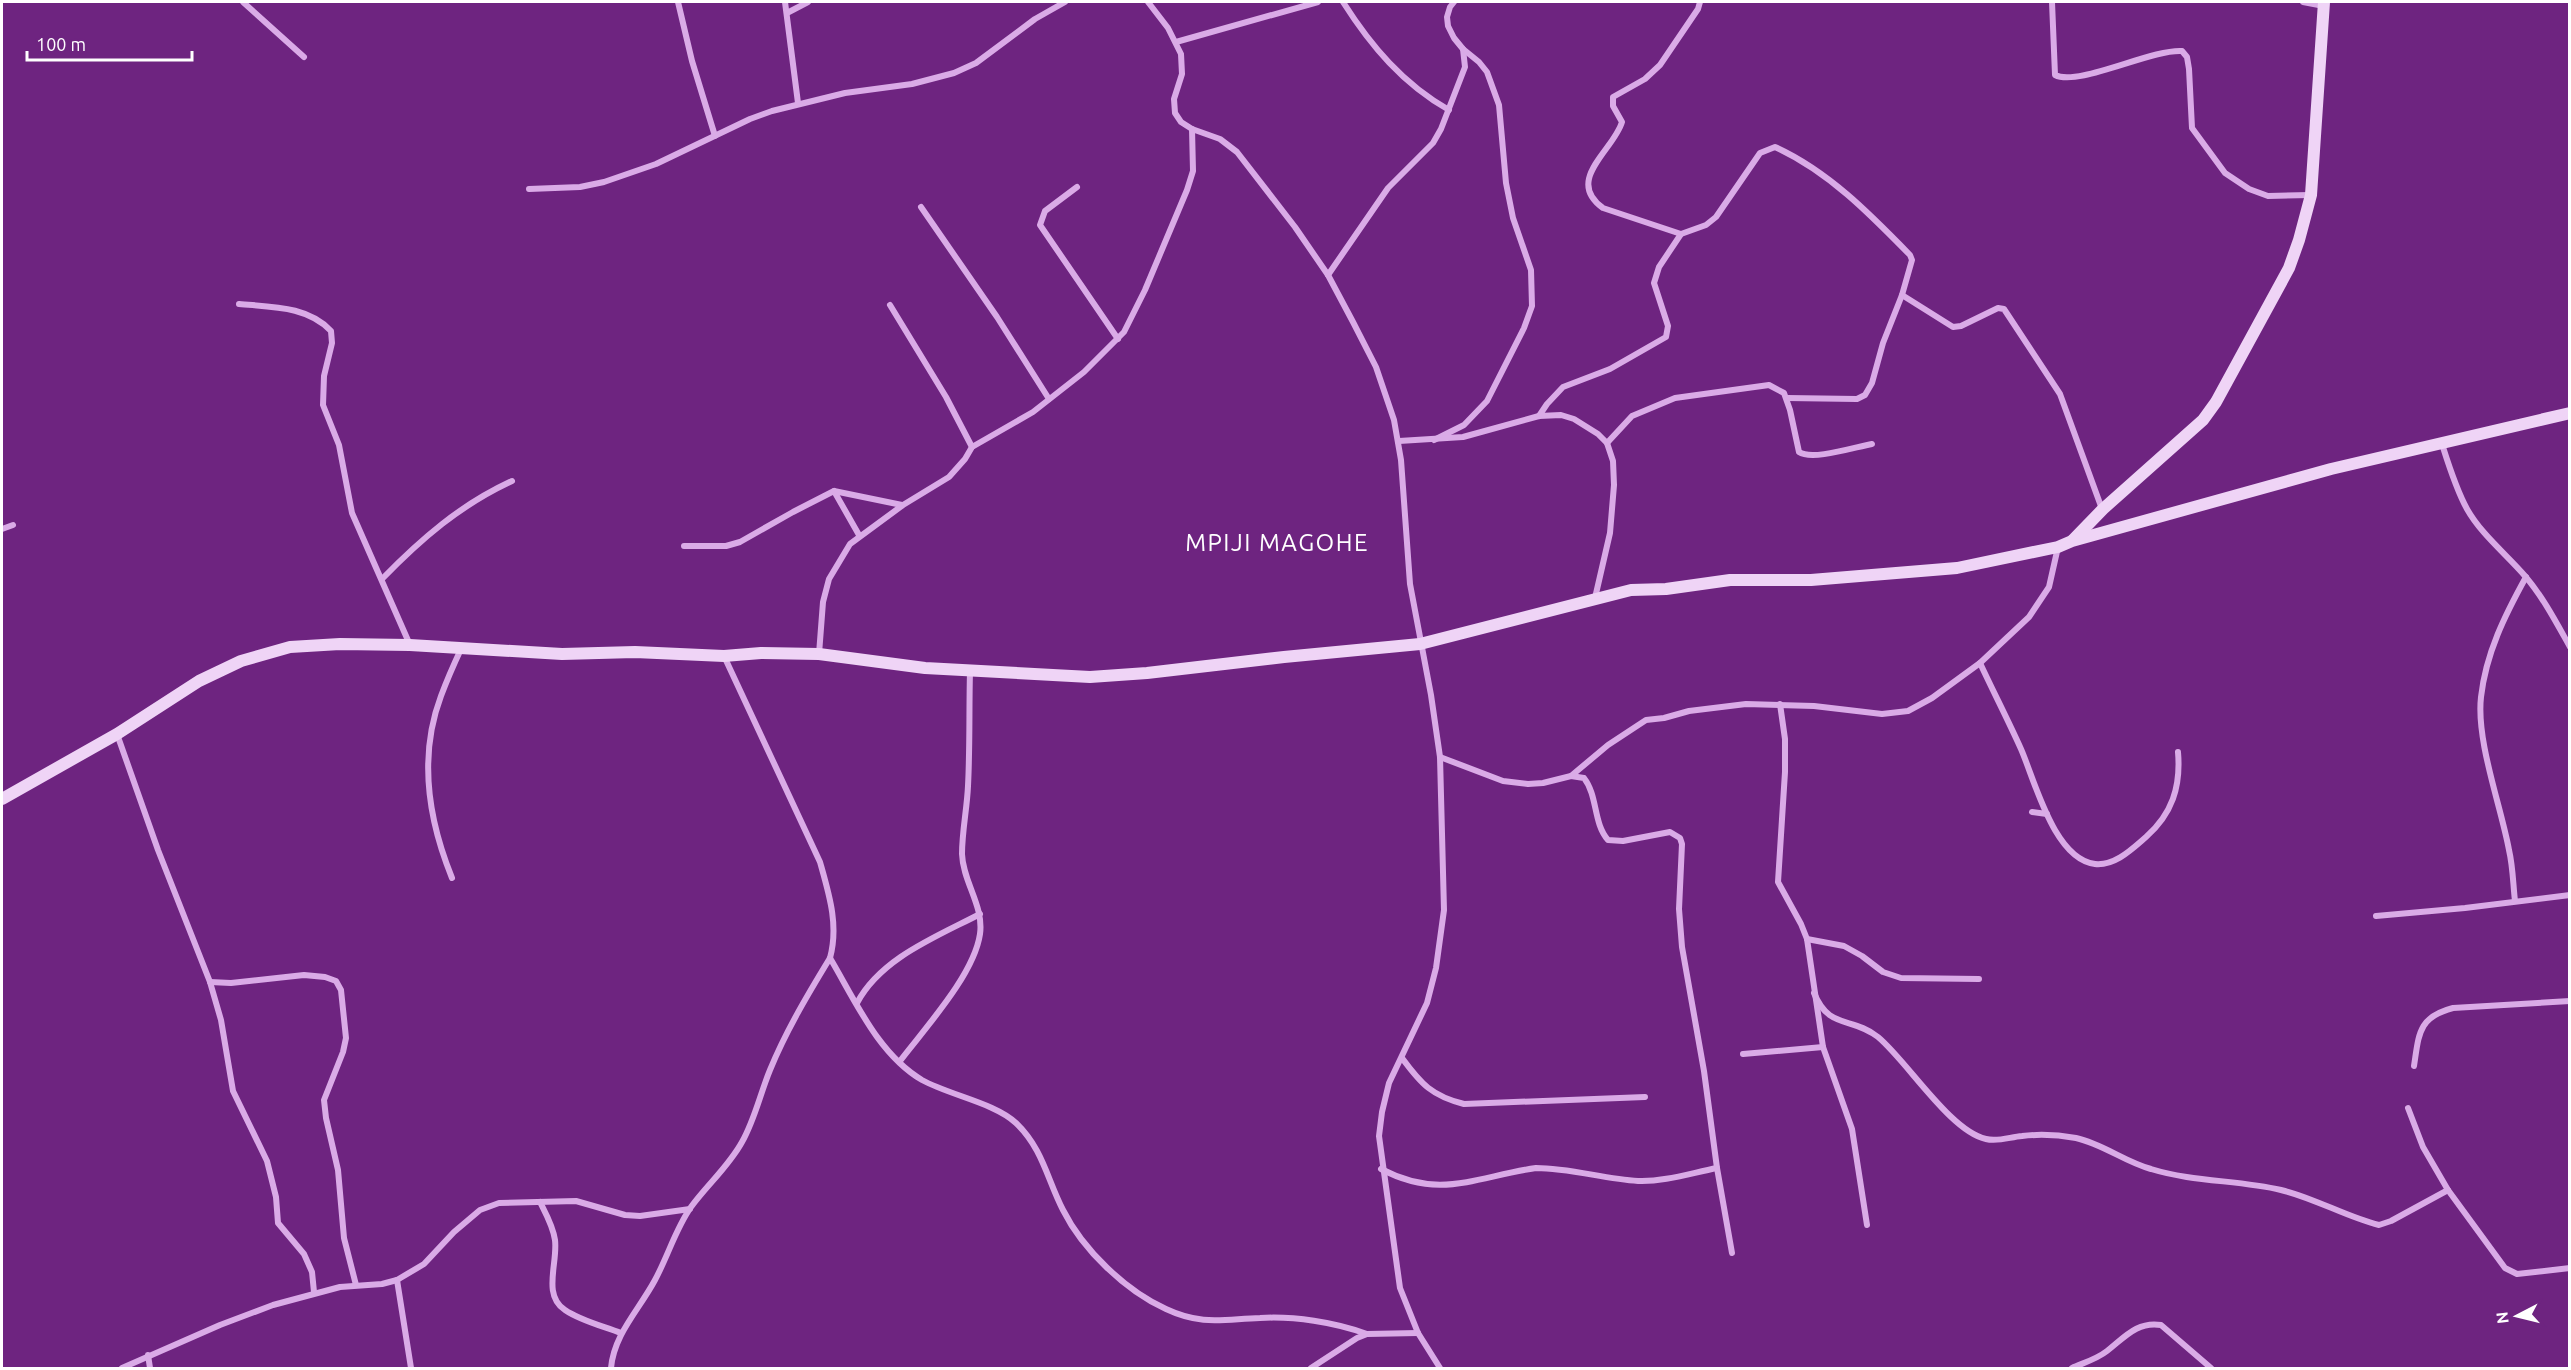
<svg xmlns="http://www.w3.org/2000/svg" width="2571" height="1370" font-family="Ubuntu,sans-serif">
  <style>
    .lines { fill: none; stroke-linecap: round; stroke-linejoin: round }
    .street { stroke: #daabe7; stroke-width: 6 }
    .secondary { stroke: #efd4f6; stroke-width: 12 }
    .labels { text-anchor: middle; stroke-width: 5; stroke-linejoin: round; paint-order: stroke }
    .quarter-label { font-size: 24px; letter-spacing: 1.5px; fill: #fff; stroke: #6e2480 }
  </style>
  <rect width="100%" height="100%" fill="#6e2480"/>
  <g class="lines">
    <!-- street -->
    <g class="street">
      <path d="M243,2L304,57"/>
      <path d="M678,2L692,61L715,136"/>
      <path d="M785,2L798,103"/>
      <path d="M1148,2L1168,28L1181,54L1182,74L1174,99L1175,113L1181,122L1192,129L1220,139L1237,152L1295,227L1328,275L1353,322L1376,367L1394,420L1401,460L1410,584L1431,695L1440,757L1444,910L1436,968L1427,1003L1389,1083L1382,1112L1379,1136L1400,1288L1418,1333L1440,1368"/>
      <path d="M1343,2C1371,46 1403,84 1449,110"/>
      <path d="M2052,2L2055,75C2078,87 2151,49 2182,51L2187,57L2189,69L2192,128L2225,173L2249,189L2268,196L2310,195"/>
      <path d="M2303,2L2324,6"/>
      <path d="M787,13L808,2"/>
      <path d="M1176,42L1318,2"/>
      <path d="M1077,187L1045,211L1040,225L1118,339"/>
      <path d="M529,189L580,187L604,182L656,164L750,119L772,111L845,93L912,84L954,73L976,63L1035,19L1065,2"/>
      <path d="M921,207L997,317L1049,399"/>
      <path d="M1681,234L1603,208C1564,180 1614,150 1622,122L1613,106V97L1645,79L1660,65L1698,9L1700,2"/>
      <path d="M1328,275L1388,188L1433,143L1441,129L1465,67L1463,49L1454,38L1448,26L1447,17L1450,7L1454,2"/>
      <path d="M1902,295L1953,327L1961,326L1998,308L2004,309L2060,394L2102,509"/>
      <path d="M239,304C271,307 308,306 331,331L332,343L324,376L323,405L339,445L352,513L410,645"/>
      <path d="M890,305L946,397L972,447"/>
      <path d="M1539,416L1547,404L1563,387L1610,369L1666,337L1668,326L1654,283L1659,267L1681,234L1706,225L1716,217L1760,153L1775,147C1828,171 1870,214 1910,255L1912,260L1902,295L1883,343L1872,383L1865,395L1857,399L1787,398"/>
      <path d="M1434,440L1464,425L1487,401L1524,328L1532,306L1531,270L1513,218L1506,183L1499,105L1487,72L1479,62L1463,49"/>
      <path d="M1399,441L1463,437L1539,416L1561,415L1574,419L1598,434L1607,443L1613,461L1614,485L1610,533L1595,598"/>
      <path d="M1607,443L1632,416L1675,398L1769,385L1784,393L1790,410L1799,452C1812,461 1855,447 1872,444"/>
      <path d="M2442,444C2449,466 2456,489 2467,509C2481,534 2506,554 2525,576C2543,597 2556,622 2570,647"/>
      <path d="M834,491L859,535"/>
      <path d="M2,529L13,525"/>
      <path d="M684,546H726L740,542L793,512L834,491L902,505"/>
      <path d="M382,579C421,539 460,505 512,481"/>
      <path d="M819,654L823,602L829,579L850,544L903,505L949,477L965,459L972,447L1033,412L1084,372L1124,332L1145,290L1187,190L1193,171L1192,129"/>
      <path d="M1980,663C1993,691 2008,720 2021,749C2035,781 2054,859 2095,864C2115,866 2132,849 2146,837C2172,814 2181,787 2178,752"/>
      <path d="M1780,704L1785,739V772L1778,882L1801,924L1807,939L1823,1047L1852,1129L1867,1225"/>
      <path d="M117,734L158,850L210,982L221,1020L233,1091L267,1161L276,1197L278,1223L304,1254L312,1272L314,1292"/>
      <path d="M1440,757L1503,781L1528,784L1543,783L1571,776L1608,745L1646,720L1664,718L1689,711L1746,704L1814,706L1882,714L1908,711L1932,698L1980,663L2029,617L2049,587L2058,547"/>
      <path d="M1571,776L1584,778C1598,796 1593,823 1608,840L1623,841L1670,832L1680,838L1682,844L1679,909L1682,947L1704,1071L1717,1168L1732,1253"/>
      <path d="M2032,812L2047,814"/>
      <path d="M452,878C428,819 418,757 441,696C447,680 454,664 461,649"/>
      <path d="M2515,901C2513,884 2513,867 2509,850C2501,806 2476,741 2481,697C2486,653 2505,615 2526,577"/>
      <path d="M2376,916L2465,908L2570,895"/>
      <path d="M1807,939L1844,946L1862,956L1883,972L1901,978L1979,979"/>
      <path d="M830,958C855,1000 878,1054 922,1080C949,1095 995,1103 1016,1123C1043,1149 1047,1179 1063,1210C1083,1250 1126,1291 1166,1309C1202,1326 1224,1319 1260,1318C1294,1316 1334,1322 1367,1334"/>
      <path d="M210,982L231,983L304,975L325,977L336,981L341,990L346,1038L343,1052L324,1100L326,1118L338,1170L344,1238L356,1285"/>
      <path d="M1814,993C1829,1030 1851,1016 1878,1037C1907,1061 1950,1131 1986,1139C1998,1142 2010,1137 2022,1136C2039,1134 2059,1135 2076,1138C2103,1144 2125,1162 2151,1169C2193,1182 2239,1180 2281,1190C2315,1198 2346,1217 2379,1225L2391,1221L2448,1190"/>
      <path d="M857,1003C881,958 936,937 980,914"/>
      <path d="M1743,1054L1823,1047"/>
      <path d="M1402,1058C1421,1084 1432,1096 1464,1104L1645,1097"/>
      <path d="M900,1061C925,1028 974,975 980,934C984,906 963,882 962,854C962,831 967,809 968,786C970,748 969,709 970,671"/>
      <path d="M2414,1066C2419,1034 2418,1017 2453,1008L2570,1001"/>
      <path d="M2408,1108L2423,1147L2448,1190L2505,1268L2517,1274L2570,1268"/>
      <path d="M1381,1169C1440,1200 1475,1177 1536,1168C1570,1168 1604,1179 1638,1181C1664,1182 1691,1173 1717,1168"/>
      <path d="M540,1202C546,1214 553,1226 555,1240C558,1263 542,1295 565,1310C581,1321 603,1326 621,1333"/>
      <path d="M397,1280L411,1368"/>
      <path d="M148,1355L150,1368"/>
      <path d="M122,1368L220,1325L273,1305L340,1287L382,1284L397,1280L424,1264L454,1232L480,1210L499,1203L576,1201L625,1215L640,1216L690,1209"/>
      <path d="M611,1368C614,1334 639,1310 655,1280C668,1256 676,1228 691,1207C707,1185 729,1166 742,1142C755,1119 760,1094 770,1070C786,1031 808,994 830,958C839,925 829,894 820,862L724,656"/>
      <path d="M1311,1368L1357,1338L1367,1334L1418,1333"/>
      <path d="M2072,1368C2083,1363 2097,1359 2107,1351C2124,1338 2137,1321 2161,1325L2211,1368"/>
    </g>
    <!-- secondary -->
    <g class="secondary">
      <path d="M2073,540L2103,509L2203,420L2216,402L2289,268L2299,240L2311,195L2324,2"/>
      <path d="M2,799L117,734L199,681L241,661L290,647L340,644L410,645L562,654L635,652L724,656L761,653L819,654L925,668L1090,677L1147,673L1284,657L1420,644L1631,590L1666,589L1730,580H1811L1957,568L2058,547L2072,541L2331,469L2570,413"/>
    </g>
  </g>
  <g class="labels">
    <!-- quarter labels -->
    <g class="quarter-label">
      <text x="1277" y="551">MPIJI MAGOHE</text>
    </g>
  </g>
  <!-- border -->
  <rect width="2571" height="1370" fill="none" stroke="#ffffff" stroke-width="6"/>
  <!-- north arrow -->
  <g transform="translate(2517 1316) rotate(263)" stroke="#6e2480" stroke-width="4.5" paint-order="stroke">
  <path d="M0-4.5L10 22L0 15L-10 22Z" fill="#ffffff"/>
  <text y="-9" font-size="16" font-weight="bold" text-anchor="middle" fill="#ffffff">N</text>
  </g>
  <!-- scale -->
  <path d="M27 51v9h165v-9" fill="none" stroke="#ffffff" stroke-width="3"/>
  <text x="36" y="51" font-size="18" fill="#ffffff" stroke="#6e2480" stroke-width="4.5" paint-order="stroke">100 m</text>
</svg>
